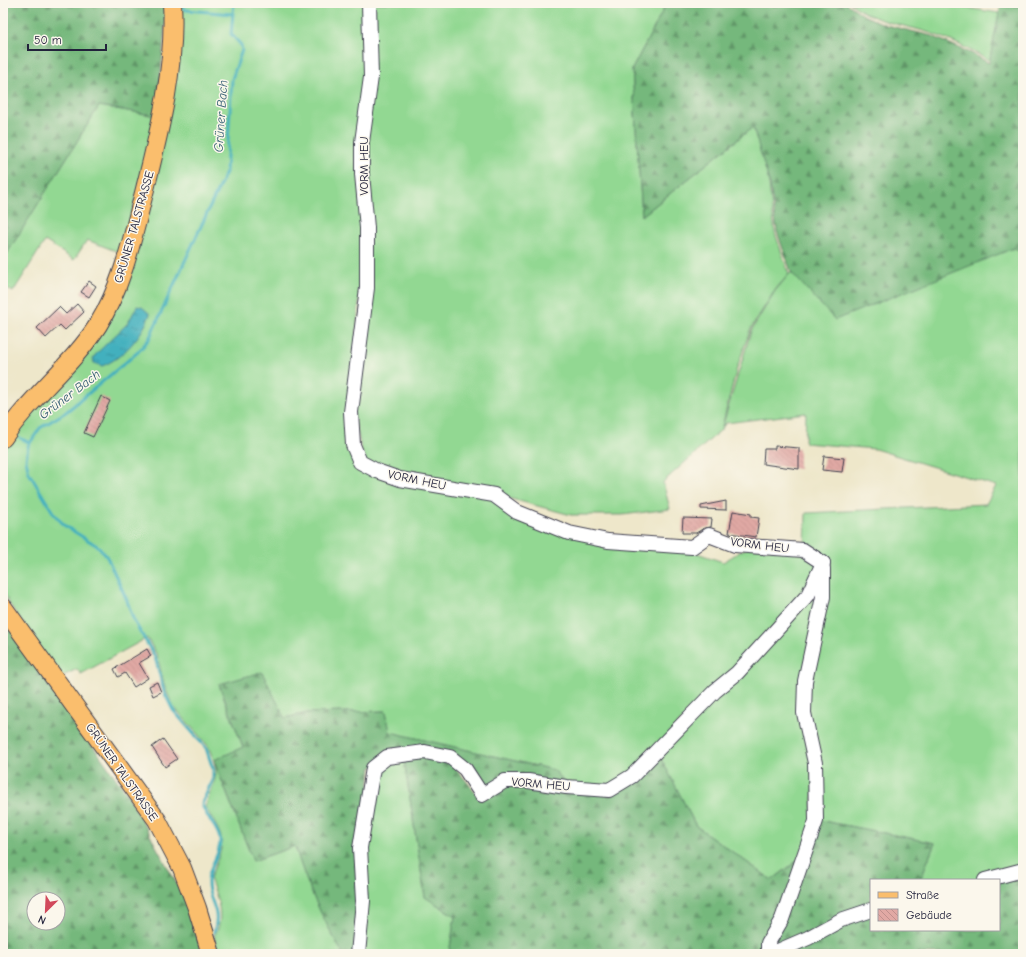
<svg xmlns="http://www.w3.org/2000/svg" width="1026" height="957" font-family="'Comic Neue',sans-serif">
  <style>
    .grass { fill: #92d892; stroke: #5a7d66 }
    .forest { fill: url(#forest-firs); stroke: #4c6d5c; fill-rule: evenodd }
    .water { fill: url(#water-ripples); stroke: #32697c }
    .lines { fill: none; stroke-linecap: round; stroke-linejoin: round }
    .stream { stroke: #42b0be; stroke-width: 3 }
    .building { fill: url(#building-back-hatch) }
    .minor-casing { stroke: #414050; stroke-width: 16 }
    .major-casing { stroke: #414050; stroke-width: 20 }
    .minor { stroke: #fff; stroke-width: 14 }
    .major { stroke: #fabe6d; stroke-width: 18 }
    .labels { text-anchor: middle; stroke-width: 3; stroke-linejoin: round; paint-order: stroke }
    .street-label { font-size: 12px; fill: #22223b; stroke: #fbf7ec }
    .water-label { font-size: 13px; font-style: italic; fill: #2f5b6f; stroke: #fbf7ec }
  </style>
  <defs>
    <pattern id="forest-firs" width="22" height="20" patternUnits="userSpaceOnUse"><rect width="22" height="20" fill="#75b87c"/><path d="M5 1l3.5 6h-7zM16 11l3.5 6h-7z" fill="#609567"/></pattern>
    <pattern id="water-ripples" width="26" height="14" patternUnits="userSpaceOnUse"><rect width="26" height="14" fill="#42b0be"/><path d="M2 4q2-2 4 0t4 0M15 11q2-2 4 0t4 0" fill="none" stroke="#378f9c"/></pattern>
    <pattern id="building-back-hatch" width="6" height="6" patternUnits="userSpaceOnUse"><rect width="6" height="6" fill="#e1a9a4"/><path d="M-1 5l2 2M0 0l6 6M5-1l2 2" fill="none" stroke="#c1918e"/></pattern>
  </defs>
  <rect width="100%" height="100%" fill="#fbf7ec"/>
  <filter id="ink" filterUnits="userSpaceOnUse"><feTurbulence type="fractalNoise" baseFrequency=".025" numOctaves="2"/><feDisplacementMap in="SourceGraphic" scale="8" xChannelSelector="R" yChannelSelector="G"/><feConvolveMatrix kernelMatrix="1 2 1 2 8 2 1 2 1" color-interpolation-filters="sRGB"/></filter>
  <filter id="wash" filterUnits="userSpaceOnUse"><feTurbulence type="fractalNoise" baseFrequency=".012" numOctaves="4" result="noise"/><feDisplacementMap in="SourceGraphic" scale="16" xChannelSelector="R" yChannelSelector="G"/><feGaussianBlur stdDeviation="0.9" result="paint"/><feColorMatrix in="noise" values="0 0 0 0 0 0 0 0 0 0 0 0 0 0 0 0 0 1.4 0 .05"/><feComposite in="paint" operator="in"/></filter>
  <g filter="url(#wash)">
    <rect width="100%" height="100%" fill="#eee7ca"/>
    <!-- grass -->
    <g class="grass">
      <path d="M178,3H364L365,228L350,412L360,462L494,497L541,524L694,552L723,562L748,547L802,553L820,565L806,593L631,773L608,788L567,785L554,770L389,732L386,711L307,713L285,718L219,685L243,747L214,761L253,861L295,846C306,885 323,919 343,954H219L214,936C226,917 217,898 210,878C226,839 227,843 205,807L215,779L216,772L214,761L208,746L173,706L165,688L157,655L147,638L81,674L77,669L59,678L9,603L3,590V452L9,440L114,309Z"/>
      <path d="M372,3H667L632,69L642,216L753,127L768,177L775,233L789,274L775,290L750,330L737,368L721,430L663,482L670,509L622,515H571L493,494L428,482L364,462L353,412L361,348L363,175Z"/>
      <path d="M850,3H935L999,13L990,61C971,50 951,40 930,33C899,23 878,24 850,3Z"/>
      <path d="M99,106L157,116L121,253L87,240L74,260L45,241L13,292L3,286V260Z"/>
      <path d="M1014,248L1023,251V868L974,880H920L935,843L818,820L805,713L826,562L805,548L806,513L986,504L996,486L875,449L805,443L806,413L726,423L722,428L751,331L775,291L791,272L792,274Z"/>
      <path d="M816,589L820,595L802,681L813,763V819L803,856L772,880L696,826L658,752Z"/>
      <path d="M388,760H404L425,897L455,916L449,954H363V849L376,770Z"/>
    </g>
    <!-- forest -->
    <g class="forest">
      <path d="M3,3H167L157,116L99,106L3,260Z"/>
      <path d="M667,3H846L865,16L886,25L932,36L973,54L989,63L1001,3H1014L1023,8V251L1014,248L835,320L791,272L777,232L770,185L753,127L642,216L632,69Z"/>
      <path d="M3,620L128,795L185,899L203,954H3ZM34,899H58V923H34Z"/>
      <path d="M262,672L285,718L307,713L386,711L390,732L554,770L567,785L529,779L484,790L448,753L371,767L355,954H343C323,919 306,885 295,846L253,861L214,760L243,747L219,684Z"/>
      <path d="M658,752L696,826L772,880L807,854L818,820L935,843L920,880H871V930H999V880L1023,873V954H449L455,916L425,897L404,760L429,757L448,759L482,800L506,784L612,794Z"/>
    </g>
    <!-- water -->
    <path class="water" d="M137,306L142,307L150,314C143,335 122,359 102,366L94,363L93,359L96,354L128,323Z"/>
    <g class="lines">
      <!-- stream -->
      <g class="stream">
        <path d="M183,3V8L186,10L232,14"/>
        <path d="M20,438L30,443"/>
        <path d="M214,932C222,908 207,901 208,881C208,867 221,855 220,840C219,828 205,817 202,804L213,778V769L206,748L173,710L164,692L155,657L134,621L126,598L107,557L99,547L65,526L54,514L29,473L26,460L28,446L40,428L66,412L138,352L149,339L226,172L232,79L242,50L241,45L231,34L234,3"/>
      </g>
    </g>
    <g id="blocks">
      <!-- building -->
      <g class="building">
        <path d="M89,281L96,286L89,297L81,292Z"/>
        <path d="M77,304L84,312L65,330L60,325L46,338L37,328L59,307L66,314Z"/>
        <path d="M101,396L110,401L93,437L84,433Z"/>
        <path d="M775,446L799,448V469L763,464L764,449H775Z"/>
        <path d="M824,456L844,458L842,472L822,470Z"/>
        <path d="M726,501V510L701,509V506Z"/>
        <path d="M733,511L751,514V517L759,518L756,537L729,533Z"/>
        <path d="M683,518L712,519L711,527L704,528L696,533H682Z"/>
        <path d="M147,649L151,656L139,663L148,678L134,687L125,673L118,677L114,669Z"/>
        <path d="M157,682L161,692L153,696L149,686Z"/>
        <path d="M163,739L177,759L165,767L152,747Z"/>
      </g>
    </g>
  </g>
  <g filter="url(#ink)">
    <use href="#blocks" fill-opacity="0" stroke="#414050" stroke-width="1"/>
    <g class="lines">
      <defs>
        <g id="minor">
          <path d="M369,3L371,77L362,142V174L367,228V288L351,412L353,445L360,462L377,471L400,479L494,495L517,512L569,533L608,541L692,547L709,535L735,545L803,550L823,563"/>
          <path d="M985,880L1023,870"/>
          <path d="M358,954L363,901L360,848L373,768L387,757L425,752L450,757L465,769L482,795L505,781H528L566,787L609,790L632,776L715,691L737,673L808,595L823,563"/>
          <path d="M768,954V943L782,919L816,821L815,763L804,713L805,681L823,597V568"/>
          <path d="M771,954L808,938L841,920L871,910"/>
        </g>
        <g id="major">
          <path d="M3,438C30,397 71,367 98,325C122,286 132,240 143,197C159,133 176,69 172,3"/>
          <path d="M3,607L157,820L182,868L197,908L211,954"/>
        </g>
      </defs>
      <!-- minor casing -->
      <use href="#minor" class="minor-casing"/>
      <!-- major casing -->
      <use href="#major" class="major-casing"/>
      <!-- minor -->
      <use href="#minor" class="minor"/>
      <!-- major -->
      <use href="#major" class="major"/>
    </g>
  </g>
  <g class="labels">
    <!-- street labels -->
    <g class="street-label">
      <text transform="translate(364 166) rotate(-90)" y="4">VORM HEU</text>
      <text transform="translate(134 227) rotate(-74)" y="4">GRÜNER TALSTRASSE</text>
      <text transform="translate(417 480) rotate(12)" y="4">VORM HEU</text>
      <text transform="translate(760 545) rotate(7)" y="4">VORM HEU</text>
      <text transform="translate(122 772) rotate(55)" y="4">GRÜNER TALSTRASSE</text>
      <text transform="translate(541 784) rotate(5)" y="4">VORM HEU</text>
    </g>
    <!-- water labels -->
    <g class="water-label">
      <text transform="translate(220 116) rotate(-86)" y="5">Grüner Bach</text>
      <text transform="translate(69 394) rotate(-37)" y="5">Grüner Bach</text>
    </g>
  </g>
  <!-- margin -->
  <rect width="1026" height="957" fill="none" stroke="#fbf7ec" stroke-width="16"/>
  <!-- legend -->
  <rect x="870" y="879" width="130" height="52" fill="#fbf7ec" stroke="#a4a2a5"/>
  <rect x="878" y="892" width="20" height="6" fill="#fabe6d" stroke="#a4a2a5"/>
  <text x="906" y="899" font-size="12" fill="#22223b">Straße</text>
  <rect x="878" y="909" width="20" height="12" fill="url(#building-back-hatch)" stroke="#a4a2a5"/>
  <text x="906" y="919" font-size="12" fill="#22223b">Gebäude</text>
  <!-- north arrow -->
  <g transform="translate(46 911) rotate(204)"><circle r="19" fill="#fbf7ec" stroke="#a4a2a5"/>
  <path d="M0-3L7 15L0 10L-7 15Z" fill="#d1495b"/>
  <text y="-6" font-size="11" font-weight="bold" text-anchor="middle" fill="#22223b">N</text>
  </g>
  <!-- scale -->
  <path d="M28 44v6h78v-6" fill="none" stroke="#22223b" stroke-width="2"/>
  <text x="34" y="44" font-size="12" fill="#22223b" stroke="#fbf7ec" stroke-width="3" paint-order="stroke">50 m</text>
</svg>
